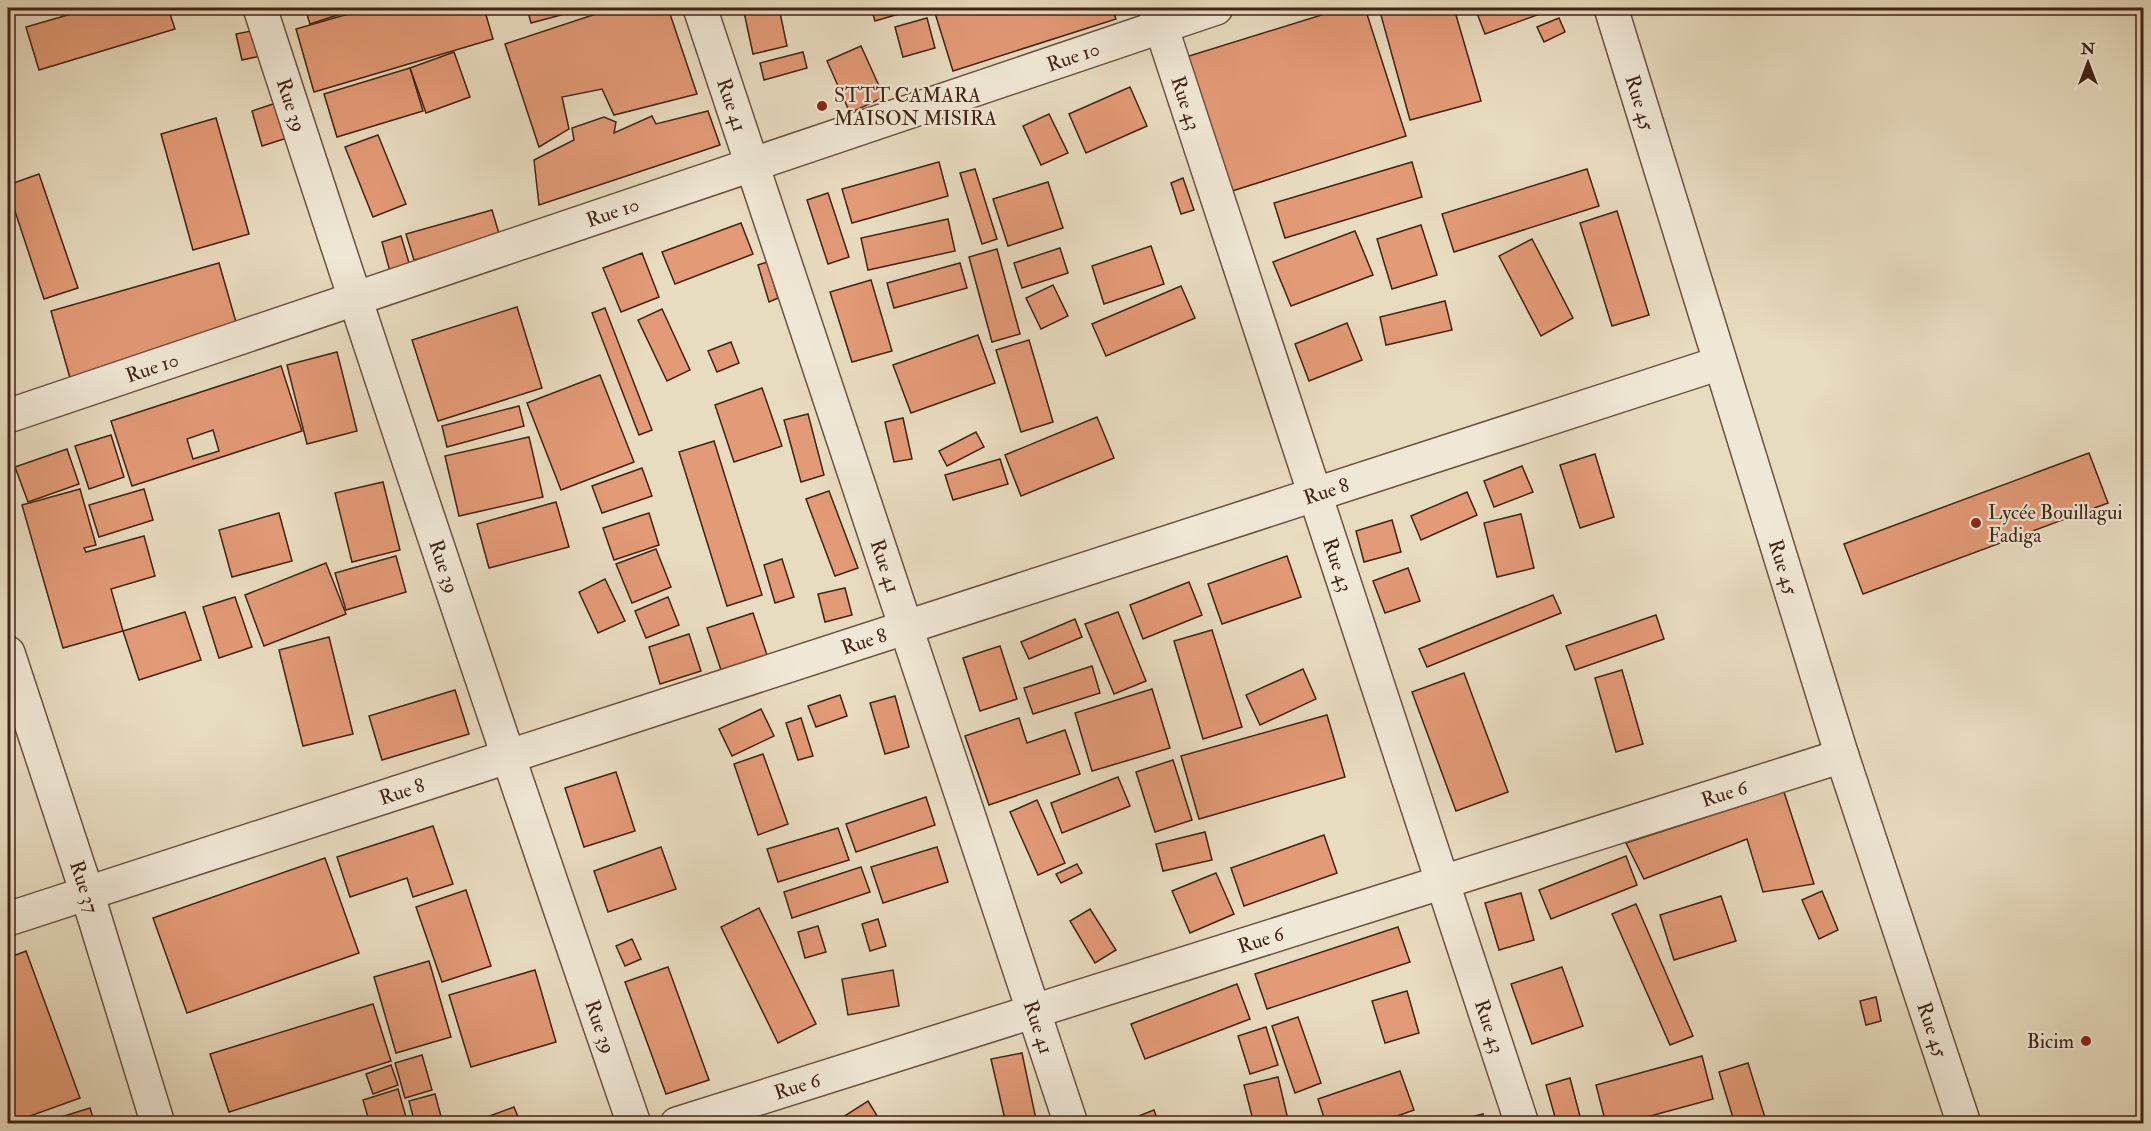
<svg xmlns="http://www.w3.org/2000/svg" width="2151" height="1131" viewBox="0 0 2151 1131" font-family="'IM FELL Double Pica',serif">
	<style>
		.building { fill: #e39a76; stroke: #412414; stroke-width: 1.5; fill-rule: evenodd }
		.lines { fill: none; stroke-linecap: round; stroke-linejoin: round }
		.minor-casing { stroke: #6b523f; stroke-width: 36 }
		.minor { stroke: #f0e8d6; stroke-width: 33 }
		.poi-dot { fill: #8f2418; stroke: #f0e8d6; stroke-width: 2 }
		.labels { text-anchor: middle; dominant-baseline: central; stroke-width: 4.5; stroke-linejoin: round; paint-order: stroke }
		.street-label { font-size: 20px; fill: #412414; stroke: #f0e8d6 }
		.poi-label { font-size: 20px; fill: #412414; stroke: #f0e8d6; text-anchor: start }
	</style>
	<rect width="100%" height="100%" fill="#e8dcc0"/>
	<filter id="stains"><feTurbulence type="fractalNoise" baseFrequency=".00333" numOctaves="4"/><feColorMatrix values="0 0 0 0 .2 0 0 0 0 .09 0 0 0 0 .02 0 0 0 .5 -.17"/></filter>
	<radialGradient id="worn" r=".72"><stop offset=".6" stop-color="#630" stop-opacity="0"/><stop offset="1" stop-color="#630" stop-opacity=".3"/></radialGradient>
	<g class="building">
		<polygon points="92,8 168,8 175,29 39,70 26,27"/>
		<polygon points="305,8 359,8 310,24"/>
		<polygon points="369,8 484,8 493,39 314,92 296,29"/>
		<polygon points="527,8 587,8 531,23"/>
		<polygon points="614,8 668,8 697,94 614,115 602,89 562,97 569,129 539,147 505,44"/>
		<polygon points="766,8 779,8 787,46 753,54 744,12"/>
		<polygon points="871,8 919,8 875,21"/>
		<polygon points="950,8 1112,8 1116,19 953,71 935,13"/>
		<polygon points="1344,8 1365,8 1406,136 1229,192 1186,57"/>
		<polygon points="1379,8 1454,8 1481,101 1410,120"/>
		<polygon points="1475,8 1556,8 1485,34"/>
		<polygon points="927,18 935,48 903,57 895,27"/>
		<polygon points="1559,18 1565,32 1544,42 1537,27"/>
		<polygon points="256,30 261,56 242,60 236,34"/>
		<polygon points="861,46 884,97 850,113 827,61"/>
		<polygon points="454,52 470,97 426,113 410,68"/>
		<polygon points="803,52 807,68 764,80 760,63"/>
		<polygon points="410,68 423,111 337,137 324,94"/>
		<polygon points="1130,87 1147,126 1086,153 1069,114"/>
		<polygon points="276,103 287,138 262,146 252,111"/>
		<polygon points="708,111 720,145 539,205 534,160 574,140 572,128 604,117 616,122 614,133 652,116 656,124"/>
		<polygon points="1049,114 1068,153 1041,165 1023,126"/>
		<polygon points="216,118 249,234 193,250 161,134"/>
		<polygon points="378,135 406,204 373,217 345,147"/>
		<polygon points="939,162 948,196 852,223 842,189"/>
		<polygon points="1412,162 1422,197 1285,238 1274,203"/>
		<polygon points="975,169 997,239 982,244 960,173"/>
		<polygon points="1587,169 1599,206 1454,252 1442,214"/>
		<polygon points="39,174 78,288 44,299 8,190 8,185"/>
		<polygon points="1183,178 1194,210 1181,214 1171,183"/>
		<polygon points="1048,182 1063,228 1008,246 993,199"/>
		<polygon points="828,193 849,257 828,264 807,200"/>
		<polygon points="492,210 500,237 414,260 406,234"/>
		<polygon points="1617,211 1649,315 1612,326 1580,223"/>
		<polygon points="948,219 955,251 868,270 861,238"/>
		<polygon points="741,223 753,254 675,284 662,252"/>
		<polygon points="1421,225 1437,275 1392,289 1377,239"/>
		<polygon points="1355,231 1373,275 1291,306 1273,262"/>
		<polygon points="401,236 412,273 392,279 382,242"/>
		<polygon points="1532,239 1573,318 1541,336 1499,256"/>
		<polygon points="1151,246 1164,284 1104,304 1092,266"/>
		<polygon points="1060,248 1068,273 1022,288 1014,263"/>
		<polygon points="997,249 1020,334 992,342 969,257"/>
		<polygon points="642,253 659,297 621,312 603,268"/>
		<polygon points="767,262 778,298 769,302 758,265"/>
		<polygon points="219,263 238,329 70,378 51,311"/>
		<polygon points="960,263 967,288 894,308 887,283"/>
		<polygon points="871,280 892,351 852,362 830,292"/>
		<polygon points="1053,285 1068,316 1041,329 1026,298"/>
		<polygon points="1181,286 1195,318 1106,356 1092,324"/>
		<polygon points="1445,301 1452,330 1386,345 1380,317"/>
		<polygon points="517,307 542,388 438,421 412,340"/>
		<polygon points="605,308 652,430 639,435 592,313"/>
		<polygon points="662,309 690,370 667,381 638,320"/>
		<polygon points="1347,323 1362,360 1309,381 1295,344"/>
		<polygon points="978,335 995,383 911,413 893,365"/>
		<polygon points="1029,340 1053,422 1021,432 996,350"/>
		<polygon points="731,342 739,363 717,372 708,351"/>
		<polygon points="337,352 357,431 307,444 287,365"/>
		<path d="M281 366 302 431 132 486 111 421ZM213 430 219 451 193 459 187 439Z"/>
		<polygon points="600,375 634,462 561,490 527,403"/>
		<polygon points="762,388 782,446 734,462 715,405"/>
		<polygon points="519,406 524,426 447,447 442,426"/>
		<polygon points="808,414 824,475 801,482 784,420"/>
		<polygon points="1097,417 1114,458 1021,496 1005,455"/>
		<polygon points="903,418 912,459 894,462 885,422"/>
		<polygon points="976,432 984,447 947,466 939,451"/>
		<polygon points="111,435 124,477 89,489 75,446"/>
		<polygon points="529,437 543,497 459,516 445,456"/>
		<polygon points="714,441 762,595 727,606 679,452"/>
		<polygon points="67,449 79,484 28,502 15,467"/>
		<polygon points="2089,453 2108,503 1863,594 1844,544"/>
		<polygon points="1595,454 1614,517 1580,528 1560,465"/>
		<polygon points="1000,459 1008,484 953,500 945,475"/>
		<polygon points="1522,466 1533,492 1494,507 1484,481"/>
		<polygon points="642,468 652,496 602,513 592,486"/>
		<polygon points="383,482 400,550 352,562 335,493"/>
		<polygon points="80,489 96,545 84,548 86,552 144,536 155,576 111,589 123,631 63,648 22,505"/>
		<polygon points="144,489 153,520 99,537 89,505"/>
		<polygon points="829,491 858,568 835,576 806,499"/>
		<polygon points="1467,492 1477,515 1421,540 1411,516"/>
		<polygon points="556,502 569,547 489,568 477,524"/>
		<polygon points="279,513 292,561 232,577 219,530"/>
		<polygon points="649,513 659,545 614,560 603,528"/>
		<polygon points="1521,514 1534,568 1497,577 1484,523"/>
		<polygon points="1392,520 1401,552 1364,562 1356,531"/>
		<polygon points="656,549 671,587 632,603 616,564"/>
		<polygon points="396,556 406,592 346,610 335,573"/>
		<polygon points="1287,556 1301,597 1222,624 1208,584"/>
		<polygon points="782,559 794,597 775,603 764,565"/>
		<polygon points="326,563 346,614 264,646 245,595"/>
		<polygon points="1408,568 1420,601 1385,613 1373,581"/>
		<polygon points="605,579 625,621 598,633 579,592"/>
		<polygon points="1189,582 1202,615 1143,639 1130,605"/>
		<polygon points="845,588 852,615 825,622 818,594"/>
		<polygon points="1553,595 1561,613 1427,667 1419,649"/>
		<polygon points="235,597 252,647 219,658 203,607"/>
		<polygon points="668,597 679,625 646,638 635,611"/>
		<polygon points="185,612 201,660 139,680 123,631"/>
		<polygon points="1118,612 1146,681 1114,694 1085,624"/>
		<polygon points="753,613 768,658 722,673 707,628"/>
		<polygon points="1656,615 1664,639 1575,670 1566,646"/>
		<polygon points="1075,619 1082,637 1029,659 1021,642"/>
		<polygon points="1212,630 1242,727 1203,739 1174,641"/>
		<polygon points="689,634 701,671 660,684 649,647"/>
		<polygon points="329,637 353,734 303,746 279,650"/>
		<polygon points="1000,646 1017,699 980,711 963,658"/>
		<polygon points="1092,666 1100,693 1033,714 1024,688"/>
		<polygon points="1303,669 1316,699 1260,725 1246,695"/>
		<polygon points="1622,670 1643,744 1616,752 1595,678"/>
		<polygon points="1464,673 1508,792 1456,811 1412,692"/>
		<polygon points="1152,689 1170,748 1092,771 1075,713"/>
		<polygon points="455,690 469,734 382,760 369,716"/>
		<polygon points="840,695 847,716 816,727 808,706"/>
		<polygon points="895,696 909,747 885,754 870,703"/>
		<polygon points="761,709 774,736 732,756 719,729"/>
		<polygon points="1327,715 1345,777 1199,819 1181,756"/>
		<polygon points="801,718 813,756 798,760 786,723"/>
		<polygon points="1019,718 1027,743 1065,730 1080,774 989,805 965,736"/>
		<polygon points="763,754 788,824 758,835 734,764"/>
		<polygon points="1173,760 1192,820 1155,832 1136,772"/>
		<polygon points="616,772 635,831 584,847 565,788"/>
		<polygon points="1118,777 1130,806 1062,833 1051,803"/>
		<polygon points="1784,792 1814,884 1763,892 1747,839 1644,879 1626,843"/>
		<polygon points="926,797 935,825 856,852 846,824"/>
		<polygon points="1037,800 1065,863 1038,875 1010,812"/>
		<polygon points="433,826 453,884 413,897 407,878 350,897 337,857"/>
		<polygon points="838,828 849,860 778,882 767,849"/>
		<polygon points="1205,832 1212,860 1163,871 1156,844"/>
		<polygon points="1324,835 1337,873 1244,906 1231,868"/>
		<polygon points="661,847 676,889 608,912 594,871"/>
		<polygon points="937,847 948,882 883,903 871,867"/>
		<polygon points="1626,856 1637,885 1551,919 1539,890"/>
		<polygon points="325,858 359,953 187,1013 153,918"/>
		<polygon points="1077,864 1082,873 1061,883 1056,874"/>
		<polygon points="861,867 870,892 792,918 784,892"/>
		<polygon points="1216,873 1234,914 1190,933 1172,891"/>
		<polygon points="466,890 491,966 442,982 416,907"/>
		<polygon points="1822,891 1838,930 1819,939 1802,900"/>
		<polygon points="1521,893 1534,940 1499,950 1485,903"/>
		<polygon points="1721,896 1736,941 1674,960 1660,915"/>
		<polygon points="1636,904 1693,1036 1670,1045 1612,914"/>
		<polygon points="759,908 816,1024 778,1043 721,927"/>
		<polygon points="1090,909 1116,950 1095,963 1070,921"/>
		<polygon points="878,919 886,946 870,951 862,924"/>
		<polygon points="818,926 826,952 805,958 798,932"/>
		<polygon points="1398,927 1410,962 1267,1009 1255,974"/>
		<polygon points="632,939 641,959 625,966 616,946"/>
		<polygon points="26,951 80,1098 8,1124 8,958"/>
		<polygon points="429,961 451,1037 396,1053 374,977"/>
		<polygon points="668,967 709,1080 666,1094 625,982"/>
		<polygon points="1562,967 1583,1026 1532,1044 1511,984"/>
		<polygon points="535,970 556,1042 471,1067 449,995"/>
		<polygon points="893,970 899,1006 848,1015 842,979"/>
		<polygon points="1237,984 1250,1019 1145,1059 1131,1024"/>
		<polygon points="1407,991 1419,1033 1385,1043 1372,1001"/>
		<polygon points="1876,997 1881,1021 1866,1025 1860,1001"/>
		<polygon points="373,1004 391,1061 229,1112 210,1054"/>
		<polygon points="1298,1017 1321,1083 1295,1093 1272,1026"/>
		<polygon points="1266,1027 1278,1065 1250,1074 1238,1036"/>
		<polygon points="1022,1053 1037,1124 1006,1124 991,1059"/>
		<polygon points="422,1055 432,1090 405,1098 395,1063"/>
		<polygon points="1702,1056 1713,1099 1621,1124 1606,1124 1596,1085"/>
		<polygon points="1748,1063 1767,1124 1735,1124 1719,1072"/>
		<polygon points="391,1065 398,1085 373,1094 366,1074"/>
		<polygon points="1400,1071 1414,1110 1375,1124 1326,1124 1318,1099"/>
		<polygon points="1278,1077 1289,1124 1254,1124 1244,1085"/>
		<polygon points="1570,1078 1582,1124 1557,1124 1546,1085"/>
		<polygon points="398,1089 408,1124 370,1124 363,1100"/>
		<polygon points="435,1094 443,1124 415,1124 409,1101"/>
		<polygon points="868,1101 882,1124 832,1124"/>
		<polygon points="514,1107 521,1124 477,1124 476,1121"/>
		<polygon points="90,1108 95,1124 39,1124"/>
		<polygon points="1154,1110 1159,1124 1118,1124"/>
		<polygon points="1483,1114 1485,1124 1456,1124 1455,1121"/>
	</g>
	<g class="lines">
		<g class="minor-casing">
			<g id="minor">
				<path id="s1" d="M260 8C381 381 506 753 634 1124"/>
				<path id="s2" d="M700 8 1071 1124"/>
				<path id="s3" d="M1155 8 1522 1124"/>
				<path id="s4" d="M1611 8 1842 756 1964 1124"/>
				<path id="s5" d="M8 416 1216 8"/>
				<path id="s6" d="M8 653 87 893 158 1124"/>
				<path id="s7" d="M8 919 1720 363"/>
				<path id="s8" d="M677 1124 1842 756"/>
			</g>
		</g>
		<use href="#minor" class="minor"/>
	</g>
	<g class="poi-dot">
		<circle cx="822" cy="106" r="6"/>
		<circle cx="1976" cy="523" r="6"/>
		<circle cx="2086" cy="1041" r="6"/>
	</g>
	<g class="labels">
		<g class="street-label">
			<text stroke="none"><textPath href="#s5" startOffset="1124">Rue 10</textPath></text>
			<text stroke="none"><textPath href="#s4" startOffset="99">Rue 45</textPath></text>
			<text stroke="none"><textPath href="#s2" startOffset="102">Rue 41</textPath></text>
			<text stroke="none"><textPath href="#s3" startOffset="100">Rue 43</textPath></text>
			<text stroke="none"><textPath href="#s1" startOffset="102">Rue 39</textPath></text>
			<text stroke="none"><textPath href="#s5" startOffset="638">Rue 10</textPath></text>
			<text stroke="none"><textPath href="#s5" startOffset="152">Rue 10</textPath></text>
			<text stroke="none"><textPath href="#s7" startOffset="1386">Rue 8</textPath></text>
			<text stroke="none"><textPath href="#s2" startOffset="588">Rue 41</textPath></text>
			<text stroke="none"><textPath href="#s3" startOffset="586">Rue 43</textPath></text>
			<text stroke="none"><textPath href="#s1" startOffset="588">Rue 39</textPath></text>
			<text stroke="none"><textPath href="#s4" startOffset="585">Rue 45</textPath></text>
			<text stroke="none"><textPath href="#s7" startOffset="900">Rue 8</textPath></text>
			<text stroke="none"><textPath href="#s7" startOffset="414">Rue 8</textPath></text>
			<text stroke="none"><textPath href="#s8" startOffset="1098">Rue 6</textPath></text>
			<text stroke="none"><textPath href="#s6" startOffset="246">Rue 37</textPath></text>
			<text stroke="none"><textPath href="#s8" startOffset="612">Rue 6</textPath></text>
			<text stroke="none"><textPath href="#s1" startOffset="1074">Rue 39</textPath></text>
			<text stroke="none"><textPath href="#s2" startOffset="1074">Rue 41</textPath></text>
			<text stroke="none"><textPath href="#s3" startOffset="1072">Rue 43</textPath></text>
			<text stroke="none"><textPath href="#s4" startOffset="1071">Rue 45</textPath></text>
			<text stroke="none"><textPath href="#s8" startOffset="126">Rue 6</textPath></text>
		</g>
		<g class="poi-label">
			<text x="834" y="95">STTT CAMARA<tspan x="834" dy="23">MAISON MISIRA</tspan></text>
			<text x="1988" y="512">Lycée Bouillagui<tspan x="1988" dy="23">Fadiga</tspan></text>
			<text x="2074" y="1041" text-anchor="end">Bicim</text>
		</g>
	</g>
	<rect width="2151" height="1131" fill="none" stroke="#e8dcc0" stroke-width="30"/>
	<rect x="9" y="9" width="2133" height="1113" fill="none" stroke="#412414" stroke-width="3"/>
	<rect x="15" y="15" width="2121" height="1101" fill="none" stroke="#412414" stroke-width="1.5"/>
	<g transform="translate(2088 63)" stroke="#f0e8d6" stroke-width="4.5" paint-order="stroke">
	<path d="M0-4.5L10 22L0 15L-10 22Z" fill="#412414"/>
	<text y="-9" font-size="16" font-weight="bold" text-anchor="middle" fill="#412414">N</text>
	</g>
	<rect width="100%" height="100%" filter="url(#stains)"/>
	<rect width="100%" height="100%" fill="url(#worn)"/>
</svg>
